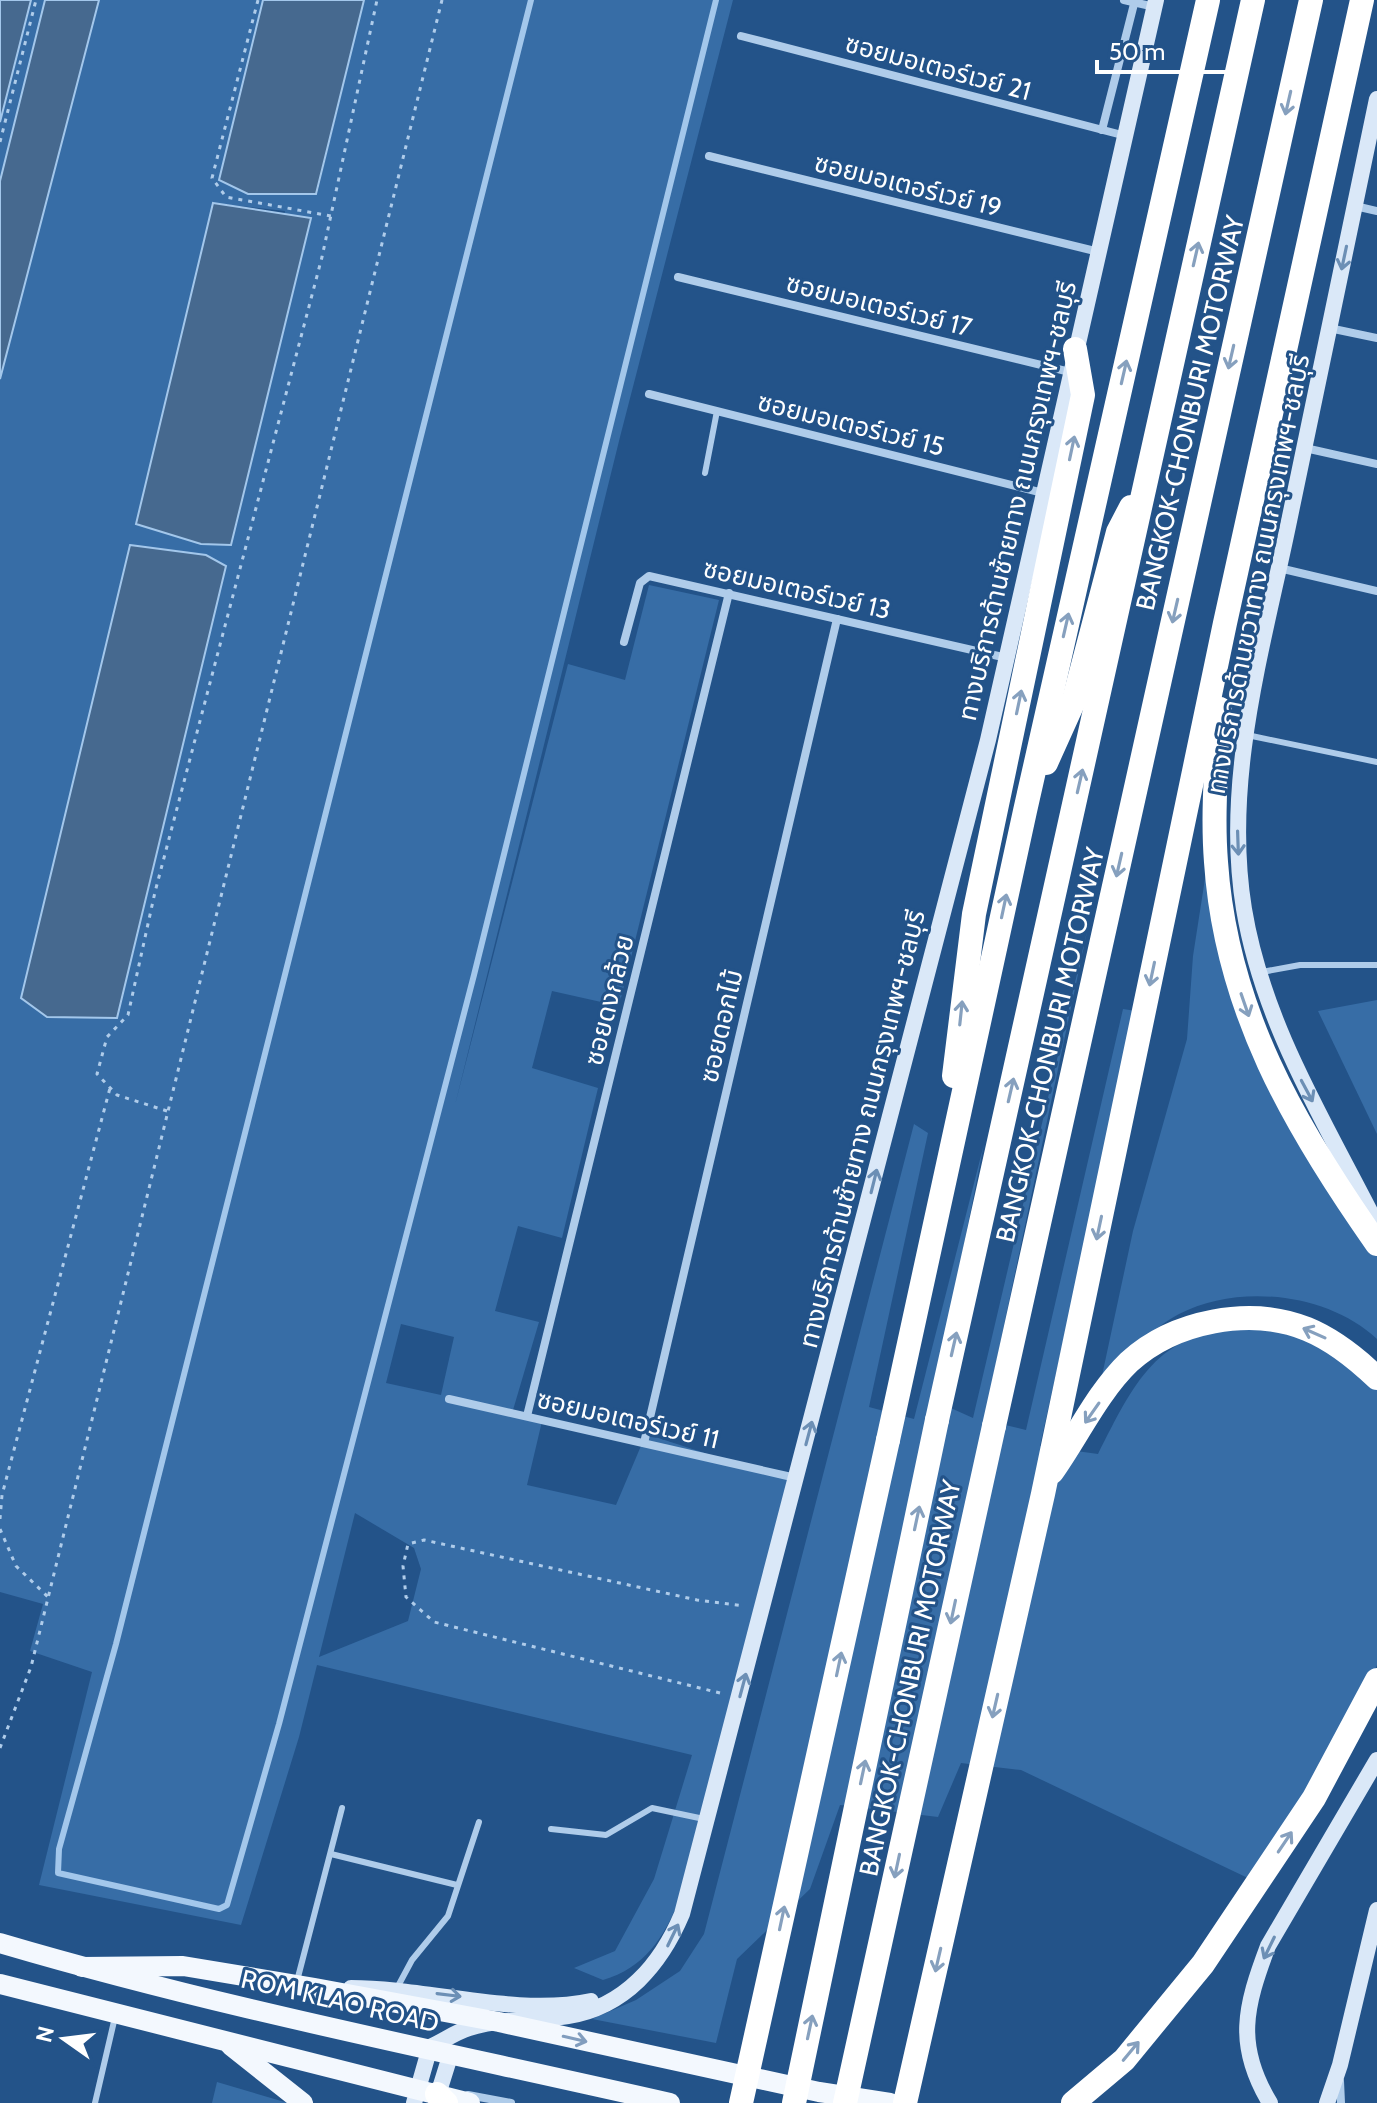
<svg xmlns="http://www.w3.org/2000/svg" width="1377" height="2103" viewBox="0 0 1377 2103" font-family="Cabin,'Noto Sans Thai',sans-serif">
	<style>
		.green { fill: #376da6; fill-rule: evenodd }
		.water { fill: #46698f; stroke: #a3c7eb; stroke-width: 2 }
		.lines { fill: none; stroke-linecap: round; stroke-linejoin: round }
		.stream { stroke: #a3c7eb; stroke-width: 6 }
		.path { stroke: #afccea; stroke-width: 3; stroke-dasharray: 4 6; stroke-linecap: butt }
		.service { stroke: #afccea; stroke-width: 6 }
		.minor { stroke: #afccea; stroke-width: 8 }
		.secondary { stroke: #dae8f8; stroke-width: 16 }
		.primary { stroke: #f3f8fe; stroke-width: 20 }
		.motorway { stroke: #fff; stroke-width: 24 }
		.motorway-bridge { stroke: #fff; stroke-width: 24 }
		.oneway { stroke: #86a0be }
		.oneway2 { stroke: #6c8fb5 }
		.oneway3 { stroke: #819dbe }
		.labels { text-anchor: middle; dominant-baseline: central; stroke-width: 6; stroke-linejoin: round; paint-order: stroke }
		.street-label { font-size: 26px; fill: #fff; stroke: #235389 }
	</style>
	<rect width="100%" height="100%" fill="#235389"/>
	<g class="green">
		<polygon points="31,0 45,0 0,181 0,122"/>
		<path d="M99 0H263L219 180 317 194 364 0H733L620 437 455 1105 568 664 625 680 649 585 719 600 619 1006 552 991 532 1068 598 1088 562 1238 518 1226 495 1311 539 1322 513 1410 543 1417 527 1485 616 1505 646 1434 788 1480 679 1900C664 1938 644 1968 603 1980L574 1968 615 1951 654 1879 692 1755 317 1665 299 1737 241 1925 39 1885 92 1672 30 1651 43 1604 0 1592V379ZM213 203 285 211 201 544 136 524ZM130 546 166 550 226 567 117 1017 90 1018 21 997ZM401 1324 454 1337 441 1395 386 1383ZM355 1513 414 1548 421 1569 408 1621 319 1657Z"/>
		<path d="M1209 853 1236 1006 1377 1252V1339C1328 1293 1238 1283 1179 1314 1148 1330 1124 1361 1100 1385L1133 1231 1187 1039 1193 956Z"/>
		<path d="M1088 927 984 1420 1026 1430 1123 1009 1136 1011 1040 1446 1098 1454C1135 1381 1160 1325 1253 1330 1272 1330 1296 1329 1313 1339 1336 1351 1357 1372 1377 1388V1665C1345 1741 1295 1810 1250 1879L1021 1770 961 1763 938 1817 840 1805 810 1889 737 1959 716 2043 592 2019 636 2000 680 1971 704 1934 914 1124 928 1133 869 1407 914 1419 984 1144 933 1400 973 1418Z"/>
		<polygon points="1377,1000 1377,1134 1318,1011"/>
		<polygon points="217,2082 288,2103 212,2103"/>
	</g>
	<g class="water">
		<polygon points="0,0 31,0 0,122"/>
		<polygon points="45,0 99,0 0,379 0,181"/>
		<polygon points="263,0 364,0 316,194 248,194 219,180"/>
		<polygon points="213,203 311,218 231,545 201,544 136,524"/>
		<polygon points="130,545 206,555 226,566 117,1018 47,1017 21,998"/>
	</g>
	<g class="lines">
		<polyline class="stream" points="531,0 116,1644 59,1849 58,1873 219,1909 227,1905 279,1724 474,975 716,0"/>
		<g class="path">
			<polyline points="258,0 212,178 226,197 331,216"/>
			<polyline points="0,142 36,0"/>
			<polyline points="167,1111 117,1095 97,1074 107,1037 128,1015 155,892 322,257 377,0"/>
			<polyline points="0,1519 2,1495 110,1088"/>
			<polyline points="0,1529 16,1566 48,1597"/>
			<polyline points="720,1693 434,1622 406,1597 403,1566 408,1544 424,1540 697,1600 744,1606"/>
			<polyline points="0,1748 31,1667 442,0"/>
		</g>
		<g class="service">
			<polyline points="705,473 717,411"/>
			<polyline points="1247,735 1377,762"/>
			<polyline points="1262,972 1300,965 1377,965"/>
			<polyline points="551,1829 606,1835 652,1808 704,1819"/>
			<polyline points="331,1854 457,1885"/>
			<polyline points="297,1981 342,1808"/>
			<polyline points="397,1988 412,1960 448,1916 479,1822"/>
			<polyline points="95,2103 115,2017"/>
		</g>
		<g class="minor">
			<polyline points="1124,0 1155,7"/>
			<polyline points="741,36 1126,136"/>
			<polyline points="1102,130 1135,0"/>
			<polyline points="709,156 1099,252"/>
			<polyline points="1355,206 1377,211"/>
			<polyline points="678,277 1070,372"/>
			<polyline points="1329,328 1377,338"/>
			<polyline points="649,394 1043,493"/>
			<polyline points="1305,448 1377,464"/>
			<polyline points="1279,568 1377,591"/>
			<polyline points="624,642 640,583 649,576 1007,658"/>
			<polyline points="449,1399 796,1478"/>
			<polyline points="527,1416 729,593"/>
			<polyline points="644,1443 837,619"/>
			<polyline points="1340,2081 1341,2103"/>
			<polyline points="468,2095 511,2103"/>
		</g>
		<g class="secondary">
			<path d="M1377 99C1347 241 1318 384 1288 526 1262 651 1223 781 1244 909 1263 1024 1325 1122 1377 1225"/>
			<path d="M351 1988C427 1988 517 2017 591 2001"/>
			<polyline points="436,2101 451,2053"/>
			<path d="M414 2103 430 2047C443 2041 456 2032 469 2028 501 2018 535 2021 568 2016 625 2007 661 1964 682 1914L988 740 1156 0"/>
			<path d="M1270 2103C1235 2045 1245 2007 1268 1946L1377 1760"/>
			<polyline points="1327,2103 1340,2065 1377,1910"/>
		</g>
		<g class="primary">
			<path d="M0 1943C220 2008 446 2052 670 2103"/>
			<polyline points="82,1967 183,1966 315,1988 499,2022 819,2092 890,2103"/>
			<polyline points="0,1984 470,2103"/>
			<polyline points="231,2046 303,2103"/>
		</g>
		<g class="motorway">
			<path d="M1220 709C1217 760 1212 811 1216 862 1226 1009 1294 1126 1377 1244"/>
			<polyline points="1046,763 1073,703 1118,532 1131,507"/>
			<polyline points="954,1076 974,914 1083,395 1075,349"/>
			<polyline points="937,1420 1253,0"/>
			<polyline points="994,1426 1311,0"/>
			<polyline points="888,1440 1025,811 1208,0"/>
			<path d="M1052 1472C1077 1437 1097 1393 1129 1362 1174 1321 1250 1306 1307 1329 1334 1340 1356 1358 1377 1378"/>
			<polyline points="437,2094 446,2103"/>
			<polyline points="905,2103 1043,1494 1225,623 1362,0"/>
			<polyline points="1073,2103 1124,2060 1203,1964 1314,1798 1377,1680"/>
		</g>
		<g class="motorway-bridge">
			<polyline points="741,2103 888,1440"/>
			<polyline points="794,2103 937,1420"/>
			<polyline points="845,2103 994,1426"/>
		</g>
	</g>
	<defs><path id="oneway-shaft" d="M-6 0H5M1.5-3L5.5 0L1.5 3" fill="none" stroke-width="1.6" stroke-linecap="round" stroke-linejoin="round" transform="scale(2)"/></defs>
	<g class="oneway">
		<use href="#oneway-shaft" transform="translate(1288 103) rotate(103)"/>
		<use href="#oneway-shaft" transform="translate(1196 254) rotate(-77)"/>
		<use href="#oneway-shaft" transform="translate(1231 357) rotate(103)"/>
		<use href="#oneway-shaft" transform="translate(1124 372) rotate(-77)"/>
		<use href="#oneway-shaft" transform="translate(1072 448) rotate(-78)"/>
		<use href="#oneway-shaft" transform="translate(1175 611) rotate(103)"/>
		<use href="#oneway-shaft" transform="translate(1066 625) rotate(-77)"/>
		<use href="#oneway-shaft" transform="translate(1019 702) rotate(-78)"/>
		<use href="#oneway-shaft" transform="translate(1080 781) rotate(-77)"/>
		<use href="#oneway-shaft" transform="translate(1119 865) rotate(103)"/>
		<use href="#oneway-shaft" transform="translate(1004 906) rotate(-78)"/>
		<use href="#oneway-shaft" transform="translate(1152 974) rotate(102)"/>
		<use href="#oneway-shaft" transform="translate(1245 1005) rotate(71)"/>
		<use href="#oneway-shaft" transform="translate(961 1013) rotate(-84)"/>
		<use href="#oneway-shaft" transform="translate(1011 1090) rotate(-77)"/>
		<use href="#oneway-shaft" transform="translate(1099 1228) rotate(102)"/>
		<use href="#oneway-shaft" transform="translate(1314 1333) rotate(-156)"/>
		<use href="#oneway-shaft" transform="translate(954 1344) rotate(-77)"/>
		<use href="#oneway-shaft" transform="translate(1092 1413) rotate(125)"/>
		<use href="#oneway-shaft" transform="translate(917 1518) rotate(-78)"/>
		<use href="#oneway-shaft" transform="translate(953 1612) rotate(102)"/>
		<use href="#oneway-shaft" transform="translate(839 1664) rotate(-78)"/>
		<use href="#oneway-shaft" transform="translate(995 1706) rotate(103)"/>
		<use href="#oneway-shaft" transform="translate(863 1772) rotate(-78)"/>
		<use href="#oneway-shaft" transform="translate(1285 1842) rotate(-56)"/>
		<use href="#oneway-shaft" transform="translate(897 1866) rotate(102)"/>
		<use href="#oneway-shaft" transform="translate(782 1918) rotate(-78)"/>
		<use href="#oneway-shaft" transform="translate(938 1960) rotate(103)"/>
		<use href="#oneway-shaft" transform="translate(810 2027) rotate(-78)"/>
		<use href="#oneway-shaft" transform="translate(1131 2051) rotate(-50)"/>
	</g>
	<g class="oneway2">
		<use href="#oneway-shaft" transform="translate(1344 258) rotate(102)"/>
		<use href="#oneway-shaft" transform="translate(1238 843) rotate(88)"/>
		<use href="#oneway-shaft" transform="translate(1307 1091) rotate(62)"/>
		<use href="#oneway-shaft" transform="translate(874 1181) rotate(-76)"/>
		<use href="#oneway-shaft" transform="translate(809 1433) rotate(-75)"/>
		<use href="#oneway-shaft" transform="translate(743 1685) rotate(-75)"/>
		<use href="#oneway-shaft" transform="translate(673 1935) rotate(-64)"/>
		<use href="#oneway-shaft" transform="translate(1269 1948) rotate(116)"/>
		<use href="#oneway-shaft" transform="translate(449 1995) rotate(7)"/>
	</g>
	<use class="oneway3" href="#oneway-shaft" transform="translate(575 2039) rotate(13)"/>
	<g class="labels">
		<g class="street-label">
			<text transform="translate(938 67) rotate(15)">ซอยมอเตอร์เวย์ 21</text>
			<text transform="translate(908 185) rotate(14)">ซอยมอเตอร์เวย์ 19</text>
			<text transform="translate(879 305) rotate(14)">ซอยมอเตอร์เวย์ 17</text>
			<text transform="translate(1190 413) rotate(-77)">BANGKOK-CHONBURI MOTORWAY</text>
			<text transform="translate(851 424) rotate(14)">ซอยมอเตอร์เวย์ 15</text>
			<text transform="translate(1017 501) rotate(-77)">ทางบริการด้านซ้ายทาง ถนนกรุงเทพฯ-ชลบุรี</text>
			<text transform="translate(1258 574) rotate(-79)">ทางบริการด้านขวาทาง ถนนกรุงเทพฯ-ชลบุรี</text>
			<text transform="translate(797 589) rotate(13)">ซอยมอเตอร์เวย์ 13</text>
			<text transform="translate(609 1000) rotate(-76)">ซอยดงกล้วย</text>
			<text transform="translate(721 1026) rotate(-77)">ซอยดอกไม้</text>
			<text transform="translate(1050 1045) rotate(-77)">BANGKOK-CHONBURI MOTORWAY</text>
			<text transform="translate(862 1129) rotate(-76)">ทางบริการด้านซ้ายทาง ถนนกรุงเทพฯ-ชลบุรี</text>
			<text transform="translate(628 1419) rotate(13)">ซอยมอเตอร์เวย์ 11</text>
			<text transform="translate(910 1678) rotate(-78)">BANGKOK-CHONBURI MOTORWAY</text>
			<text transform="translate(340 2001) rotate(13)">ROM KLAO ROAD</text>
		</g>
	</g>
	<g transform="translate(64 2039) rotate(284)" stroke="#235389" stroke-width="6" paint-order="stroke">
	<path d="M0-6L14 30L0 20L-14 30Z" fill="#ffffff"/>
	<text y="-12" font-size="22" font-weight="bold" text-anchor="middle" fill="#ffffff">N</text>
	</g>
	<path d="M1097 60v12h142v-12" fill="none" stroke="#ffffff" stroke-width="4"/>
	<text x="1109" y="60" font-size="24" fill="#ffffff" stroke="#235389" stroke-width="6" paint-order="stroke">50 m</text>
</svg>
